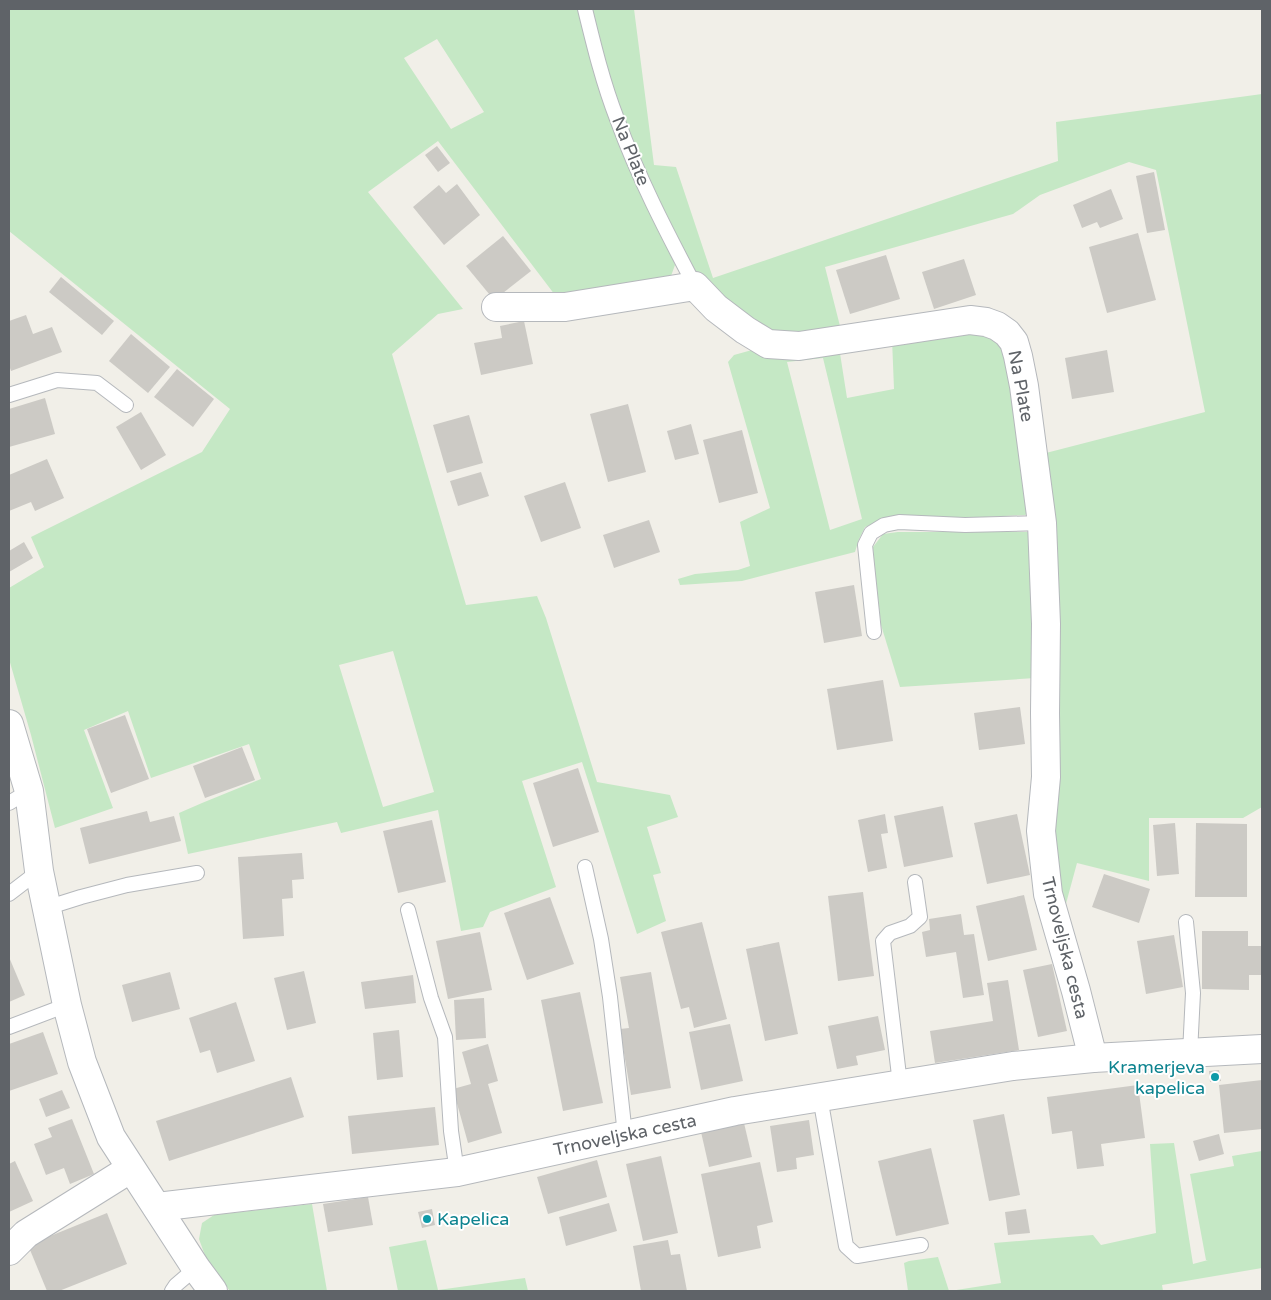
<svg xmlns="http://www.w3.org/2000/svg" width="1271" height="1300" viewBox="0 0 1271 1300" font-family="'Varela Round',sans-serif">
	<style>
		.green { fill: #c5e8c5; fill-rule: evenodd }
		.building { fill: #cccac5 }
		.lines { fill: none; stroke-linecap: round; stroke-linejoin: round }
		.service-casing { stroke: #b5b8bc; stroke-width: 16 }
		.minor-casing { stroke: #b5b8bc; stroke-width: 30 }
		.tertiary-casing { stroke: #b5b8bc; stroke-width: 30 }
		.service { stroke: #fff; stroke-width: 14 }
		.minor { stroke: #fff; stroke-width: 28 }
		.tertiary { stroke: #fff; stroke-width: 28 }
		.culture-dot { fill: #0f9aa8; stroke: #fff; stroke-width: 2 }
		.labels { text-anchor: middle; dominant-baseline: central; stroke-width: 4; stroke-linejoin: round; paint-order: stroke }
		.street-label { font-size: 18px; fill: #5f6368; stroke: #fff }
		.culture-label { font-size: 18px; fill: #0d838f; stroke: #fff; text-anchor: end }
	</style>
	<rect width="100%" height="100%" fill="#f1efe8"/>
	<g class="green">
		<path d="M9 9H580L669 248 675 265 671 276 558 299 438 141 368 192 463 309 438 314 392 354 466 605 537 596 546 618 597 782 670 795 678 817 647 827 661 873 653 875 666 921 637 934 582 762 522 781 556 887 490 912 483 927 461 931 438 810 341 833 337 822 188 854 179 813 202 803 261 779 249 744 151 778 128 711 84 730 113 808 55 828 31 735 9 659V588L44 567 31 537 202 452 230 409 9 231ZM437 39 484 112 451 129 404 58ZM393 651 434 792 383 807 339 665Z"/>
		<polygon points="591,9 634,9 654,165 676,167 713,278 1058,161 1056,122 1262,94 1262,807 1243,818 1149,818 1149,881 1077,863 1064,911 1054,892 1042,454 1205,412 1156,170 1129,162 1040,195 1013,214 825,267 841,330 770,337 702,282 670,230 637,160 608,76"/>
		<path d="M966 327 1006 344 1033 510 1025 515 966 518 882 520 865 527 859 539 855 552 742 581 680 585 678 579 695 574 738 570 750 566 740 522 770 508 728 362 734 355 752 350 839 347 847 398 894 389 892 339ZM823 358 862 519 830 530 787 362Z"/>
		<polygon points="898,532 1029,532 1035,678 900,687 881,625 874,561 873,547 883,534"/>
		<polygon points="1174,1143 1193,1264 1208,1260 1206,1260 1190,1174 1234,1166 1232,1156 1262,1151 1262,1268 1162,1285 1163,1291 950,1291 1001,1283 994,1243 1093,1235 1101,1245 1156,1233 1150,1144"/>
		<polygon points="312,1204 327,1291 230,1291 209,1265 203,1250 199,1239 202,1223 214,1215"/>
		<polygon points="426,1240 438,1290 525,1278 528,1291 398,1291 389,1247"/>
		<polygon points="938,1257 949,1291 908,1291 904,1263 909,1261"/>
	</g>
	<g class="building">
		<polygon points="437,146 450,163 438,172 425,155"/>
		<polygon points="1154,172 1165,230 1147,233 1136,176"/>
		<polygon points="457,184 480,215 444,245 413,207 439,185 446,193"/>
		<polygon points="1111,189 1123,219 1100,228 1097,222 1082,228 1073,205"/>
		<polygon points="1138,233 1156,300 1107,313 1089,247"/>
		<polygon points="503,236 531,271 494,300 466,266"/>
		<polygon points="886,255 900,299 850,314 836,270"/>
		<polygon points="964,259 976,295 934,309 922,272"/>
		<polygon points="61,277 114,321 102,335 49,292"/>
		<polygon points="26,315 33,334 52,327 62,352 11,371 9,365 9,321"/>
		<polygon points="524,321 533,364 481,375 474,343 502,338 500,326"/>
		<polygon points="131,334 170,367 148,393 109,361"/>
		<polygon points="1107,350 1114,392 1072,399 1065,358"/>
		<polygon points="177,369 214,399 193,427 154,397"/>
		<polygon points="45,398 55,434 9,447 9,409"/>
		<polygon points="628,404 646,472 608,482 590,414"/>
		<polygon points="141,412 166,455 141,470 116,427"/>
		<polygon points="469,415 483,463 447,473 433,425"/>
		<polygon points="691,424 699,454 675,460 667,431"/>
		<polygon points="742,430 758,493 719,503 703,440"/>
		<polygon points="47,459 64,498 35,511 31,502 9,511 9,475"/>
		<polygon points="481,472 489,496 458,506 450,481"/>
		<polygon points="565,482 581,528 541,542 524,496"/>
		<polygon points="649,520 660,552 614,568 603,535"/>
		<polygon points="24,542 33,558 9,572 9,551"/>
		<polygon points="854,585 862,636 824,643 815,592"/>
		<polygon points="883,680 893,741 837,750 827,689"/>
		<polygon points="1020,707 1025,744 979,750 974,713"/>
		<polygon points="125,715 149,779 111,793 87,729"/>
		<polygon points="242,747 255,780 205,798 193,766"/>
		<polygon points="578,768 599,832 553,847 533,783"/>
		<polygon points="943,806 953,857 904,867 894,816"/>
		<polygon points="147,811 150,822 174,816 181,841 89,864 80,828"/>
		<polygon points="885,814 888,833 881,834 887,868 868,872 858,820"/>
		<polygon points="1017,814 1030,875 987,884 974,823"/>
		<polygon points="432,820 446,882 398,893 383,831"/>
		<polygon points="1175,823 1179,874 1157,876 1153,825"/>
		<polygon points="1196,823 1247,824 1247,897 1195,897"/>
		<polygon points="302,853 304,879 292,880 293,898 282,899 284,936 243,939 238,857"/>
		<polygon points="1104,874 1150,889 1139,923 1092,907"/>
		<polygon points="863,892 874,976 838,981 828,896"/>
		<polygon points="1024,895 1037,950 988,961 976,906"/>
		<polygon points="550,897 574,964 527,980 504,913"/>
		<polygon points="961,914 964,935 974,934 984,995 963,998 956,952 926,957 922,932 930,930 929,919"/>
		<polygon points="702,922 727,1019 694,1028 689,1007 681,1009 661,932"/>
		<polygon points="1202,931 1248,931 1248,946 1261,946 1261,975 1249,975 1249,990 1202,989"/>
		<polygon points="480,932 492,990 448,999 436,941"/>
		<polygon points="1174,935 1183,987 1146,994 1137,941"/>
		<polygon points="779,942 798,1034 765,1041 746,949"/>
		<polygon points="9,957 25,995 9,1002"/>
		<polygon points="1052,964 1067,1031 1038,1037 1023,970"/>
		<polygon points="304,971 316,1023 287,1030 274,978"/>
		<polygon points="170,972 180,1009 132,1022 122,985"/>
		<polygon points="651,972 671,1088 631,1095 620,1029 629,1028 620,977"/>
		<polygon points="413,975 416,1003 365,1009 361,982"/>
		<polygon points="1008,980 1019,1050 935,1063 930,1031 993,1021 987,983"/>
		<polygon points="580,992 603,1103 563,1111 541,1000"/>
		<polygon points="484,998 486,1038 456,1040 454,1000"/>
		<polygon points="236,1002 255,1061 217,1073 210,1050 200,1053 189,1018"/>
		<polygon points="878,1016 885,1050 856,1056 858,1065 837,1069 828,1026"/>
		<polygon points="730,1024 743,1081 701,1090 689,1032"/>
		<polygon points="399,1030 403,1077 377,1080 373,1033"/>
		<polygon points="43,1032 58,1074 9,1091 9,1044"/>
		<polygon points="488,1044 498,1081 488,1084 502,1133 468,1143 453,1089 471,1084 462,1052"/>
		<polygon points="1219,1070 1221,1081 1210,1082 1209,1071"/>
		<polygon points="291,1077 304,1117 169,1161 156,1121"/>
		<polygon points="1262,1080 1262,1129 1224,1133 1219,1085"/>
		<polygon points="1138,1085 1145,1138 1101,1144 1104,1166 1077,1169 1072,1131 1052,1134 1047,1097"/>
		<polygon points="62,1090 70,1108 46,1117 39,1099"/>
		<polygon points="435,1107 439,1145 352,1154 348,1116"/>
		<polygon points="1004,1114 1020,1195 989,1201 973,1120"/>
		<polygon points="72,1119 94,1174 70,1184 64,1168 46,1175 34,1144 52,1137 48,1128"/>
		<polygon points="809,1120 814,1155 796,1158 797,1169 777,1172 770,1126"/>
		<polygon points="744,1123 752,1157 709,1167 701,1132"/>
		<polygon points="1219,1134 1224,1154 1199,1161 1193,1141"/>
		<polygon points="931,1148 949,1224 896,1236 878,1161"/>
		<polygon points="661,1156 678,1233 643,1241 626,1164"/>
		<polygon points="597,1160 607,1197 548,1214 537,1177"/>
		<polygon points="15,1161 33,1201 9,1212 9,1164"/>
		<polygon points="760,1162 773,1222 757,1226 761,1248 718,1257 701,1174"/>
		<polygon points="368,1197 373,1225 328,1232 323,1204"/>
		<polygon points="609,1203 617,1231 566,1246 559,1217"/>
		<polygon points="432,1209 435,1225 422,1228 418,1212"/>
		<polygon points="1026,1209 1030,1233 1008,1235 1005,1212"/>
		<polygon points="107,1213 127,1264 59,1291 47,1291 28,1245"/>
		<polygon points="668,1240 671,1255 680,1254 687,1291 641,1291 633,1246"/>
	</g>
	<g class="lines">
		<g class="service-casing">
			<g id="service">
				<path d="M585 9C594 46 603 83 617 119 638 177 666 231 695 286"/>
				<polyline points="9,395 57,380 97,383 126,405"/>
				<polyline points="874,632 865,545 871,533 884,525 899,522 965,525 1042,523"/>
				<polyline points="9,803 29,791"/>
				<polyline points="585,867 601,939 610,997 625,1135"/>
				<polyline points="9,894 39,871"/>
				<polyline points="46,908 81,897 127,885 197,873"/>
				<polyline points="408,910 431,998 445,1037 451,1131 457,1172"/>
				<polyline points="1186,922 1193,993 1190,1053"/>
				<polyline points="9,1027 67,1005"/>
				<polyline points="900,1084 883,941 890,933 910,926 920,917 915,882"/>
				<polyline points="820,1097 846,1246 857,1256 921,1245"/>
				<polyline points="172,1291 176,1285 196,1268"/>
			</g>
		</g>
		<g class="minor-casing">
			<g id="minor">
				<polyline points="496,307 565,307 695,286 716,308 745,330 768,344 799,346 970,320 986,322 997,326 1007,333 1014,342 1018,356 1024,386 1042,523 1046,624 1045,713 1046,777 1041,831 1048,894 1076,991 1093,1058"/>
				<polyline points="157,1207 457,1172 735,1111 1013,1066 1093,1058 1262,1049"/>
				<polyline points="9,1251 26,1234 130,1169"/>
			</g>
		</g>
		<g class="tertiary-casing">
			<polyline id="tertiary" points="9,724 29,791 39,871 67,1005 82,1062 111,1137 196,1268 213,1291"/>
		</g>
		<use href="#service" class="service"/>
		<use href="#minor" class="minor"/>
		<use href="#tertiary" class="tertiary"/>
	</g>
	<g class="culture-dot">
		<circle cx="1215" cy="1077" r="5"/>
		<circle cx="427" cy="1219" r="5"/>
	</g>
	<g class="labels">
		<g class="street-label">
			<text transform="translate(631 151) rotate(68)">Na Plate</text>
			<text transform="translate(1021 386) rotate(79)">Na Plate</text>
			<text transform="translate(1065 948) rotate(76)">Trnoveljska cesta</text>
			<text transform="translate(625 1135) rotate(-12)">Trnoveljska cesta</text>
		</g>
		<g class="culture-label">
			<text x="1205" y="1067">Kramerjeva<tspan x="1205" dy="21">kapelica</tspan></text>
			<text x="437" y="1219" text-anchor="start">Kapelica</text>
		</g>
	</g>
	<rect width="1271" height="1300" fill="none" stroke="#5f6368" stroke-width="20"/>
</svg>
